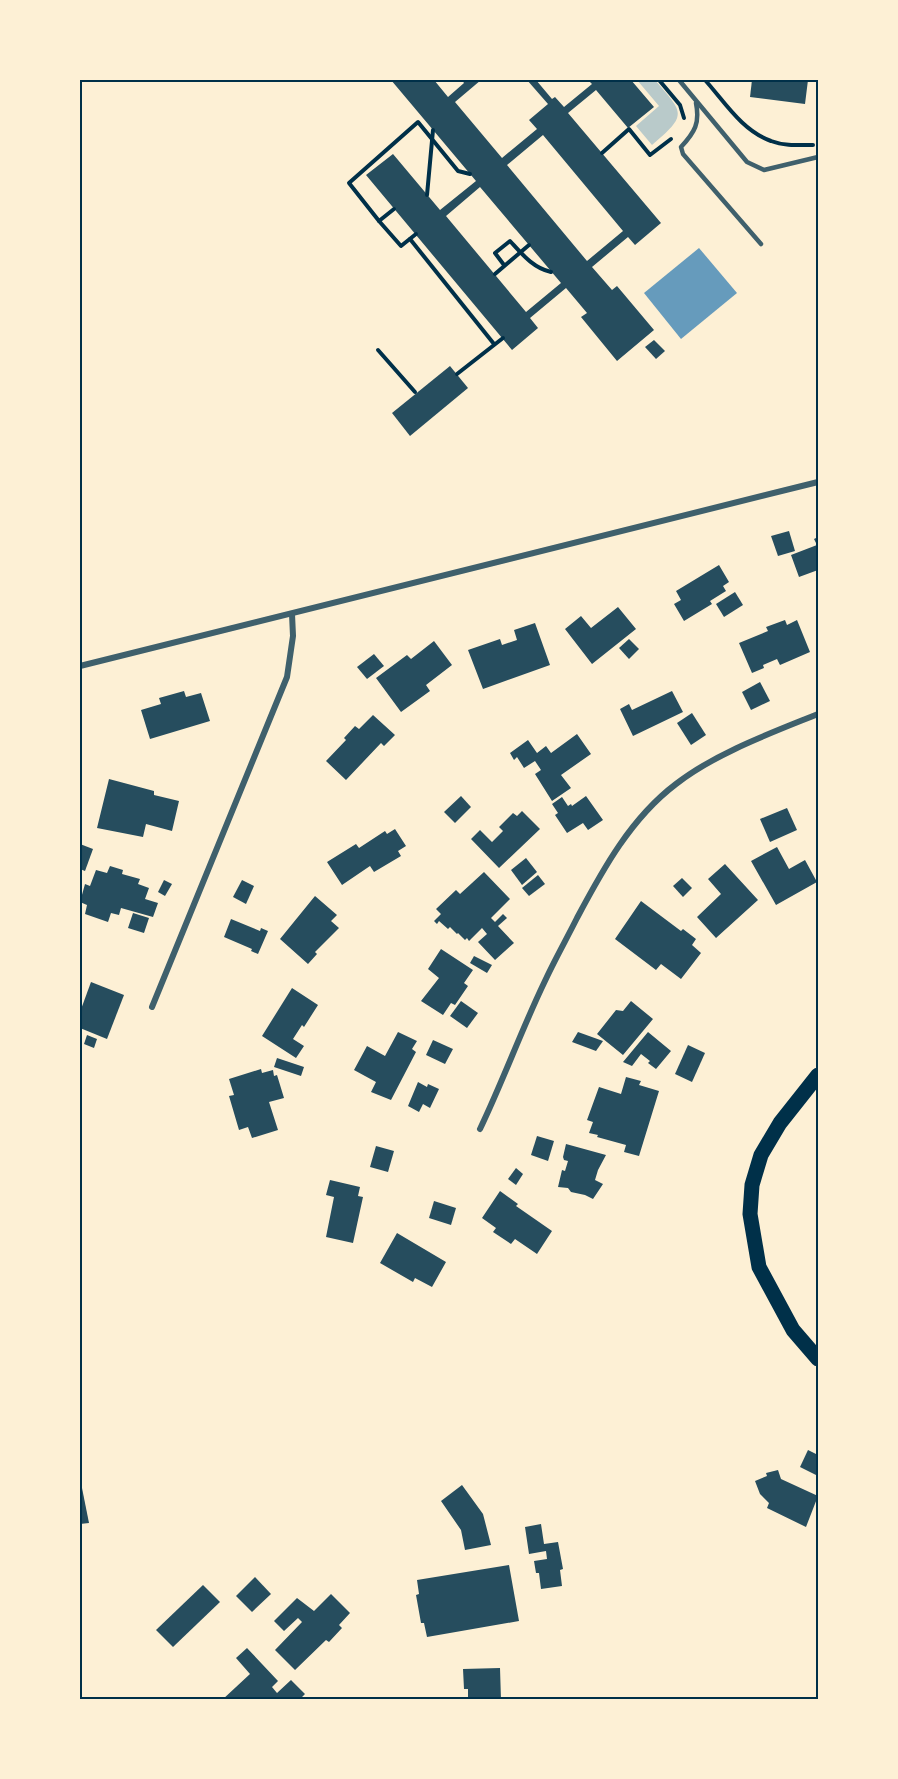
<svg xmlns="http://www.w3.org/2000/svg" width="898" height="1779" viewBox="0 0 898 1779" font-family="'Exo 2',sans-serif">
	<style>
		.green { fill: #b9caca }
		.water { fill: #669bbc }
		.building { fill: #264d5e; fill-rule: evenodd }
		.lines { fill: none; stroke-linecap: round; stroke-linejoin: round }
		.path { stroke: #003049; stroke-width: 4 }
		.service { stroke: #3f606c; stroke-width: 4.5 }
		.minor { stroke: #3f606c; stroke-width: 6 }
		.primary { stroke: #003049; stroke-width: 15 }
		.neatline { fill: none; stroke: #003049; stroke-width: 2 }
	</style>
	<rect width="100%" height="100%" fill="#fdf0d5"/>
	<path class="green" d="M637 80H655C683 113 689 114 652 145L636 126 659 106Z"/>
	<polygon class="water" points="699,248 737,293 681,339 644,293"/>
	<g class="building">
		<path d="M391 80H434L448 97 464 83 462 80H481L455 102 502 158 537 129 529 120 548 104 527 80H536L552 99 555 97 564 107 592 84 588 80H631L654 107 628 128 596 90 568 113 661 223 635 245 628 237 592 267 612 290 617 286 654 330 617 361 581 317 587 313 566 288 530 318 538 328 512 350 366 175 393 154 440 210 476 181ZM543 135 623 231 587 261 507 165ZM480 187 561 283 526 312 446 216Z"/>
		<polygon points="752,80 808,80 805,104 750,97"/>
		<polygon points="654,340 665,351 656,359 645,347"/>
		<polygon points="450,366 468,388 410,436 392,413"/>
		<polygon points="789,531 795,551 778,556 771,536"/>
		<polygon points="818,537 818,570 799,577 791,555 817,545 814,539"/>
		<polygon points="719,565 729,582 723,586 726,591 710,601 712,604 684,621 674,604 681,600 676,591"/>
		<polygon points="735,592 743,605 724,617 716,604"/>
		<polygon points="618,607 636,629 592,664 565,629 581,616 591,628"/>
		<polygon points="785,620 787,625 797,620 810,652 780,665 777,659 763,665 764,668 752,673 739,643 768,631 766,627"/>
		<polygon points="535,623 550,665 483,689 468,650 500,639 502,645 517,640 514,630"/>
		<polygon points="629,639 639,649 629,659 619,648"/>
		<polygon points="434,641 452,665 426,685 430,691 401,712 376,678 407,655 411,659"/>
		<polygon points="374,654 384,666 367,679 357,667"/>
		<polygon points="760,682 770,701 751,710 742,692"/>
		<polygon points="184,691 186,697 201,693 210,721 150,739 141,710 161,704 159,698"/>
		<polygon points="672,691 683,712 633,736 620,709 629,704 632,710"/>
		<polygon points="692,713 706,735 691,745 677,723"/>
		<polygon points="373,715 395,735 384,746 381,743 346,780 326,761 346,740 344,738 355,726 359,729"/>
		<polygon points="577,734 591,754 561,775 571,788 552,801 535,774 541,770 535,761 524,768 517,757 514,760 510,753 528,740 537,753 546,746 551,753"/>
		<polygon points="109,779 154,791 154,795 179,801 172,831 146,824 143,837 97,828"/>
		<polygon points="461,796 471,807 455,823 444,812"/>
		<polygon points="586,796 603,820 588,830 583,823 567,833 555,815 558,813 552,804 562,797 568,806 571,804 572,806"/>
		<polygon points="787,808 797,830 770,842 760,819"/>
		<polygon points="522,811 540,829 499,868 471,839 480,830 492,842 503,831 499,827 513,813 517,816"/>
		<polygon points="395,829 406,846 398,851 401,856 374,872 370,866 342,885 327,862 356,844 359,848 385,831 387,834"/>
		<polygon points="80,844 93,849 85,871 80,869"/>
		<polygon points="777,847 789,869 805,860 817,882 776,905 751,861"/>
		<polygon points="526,858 537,872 522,885 511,870"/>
		<polygon points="725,864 758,900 716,938 697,917 721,894 708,879"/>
		<polygon points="110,866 123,870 122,874 140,879 138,884 149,888 145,899 158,903 153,917 121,908 119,915 111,913 108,922 85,914 87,905 80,902 85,884 90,886 96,870 107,873"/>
		<polygon points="484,872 510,899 491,918 495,922 503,914 507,918 498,926 514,943 495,960 478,942 487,934 482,928 469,941 467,938 465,940 458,933 457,934 450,927 448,929 439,921 437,924 434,921 441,914 436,909 456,890 460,894"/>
		<polygon points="538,875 545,884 529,896 522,888"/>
		<polygon points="682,878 692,888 683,897 673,886"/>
		<polygon points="164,880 172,884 165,896 158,892"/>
		<polygon points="242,880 254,886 246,904 233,897"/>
		<polygon points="315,896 337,915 331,921 339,928 315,952 317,954 308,964 280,939"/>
		<polygon points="641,901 681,931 683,929 696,939 692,945 701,953 681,979 661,964 656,970 615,939"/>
		<polygon points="133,913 149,918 144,933 128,928"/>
		<polygon points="231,919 260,931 261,928 268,931 258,954 251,951 252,949 224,937"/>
		<polygon points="441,949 473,970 464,983 468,986 455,1005 451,1003 443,1015 421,1001 439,978 428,969"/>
		<polygon points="474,956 492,965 487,973 470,963"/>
		<polygon points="91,982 124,995 107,1039 80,1028 80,1012"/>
		<polygon points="292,988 318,1005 304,1027 302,1025 293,1039 304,1046 296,1058 262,1036"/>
		<polygon points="461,1001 478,1013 467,1028 450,1016"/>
		<polygon points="631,1001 653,1019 623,1055 597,1034 616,1010 623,1011"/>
		<polygon points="398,1032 417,1041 412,1049 416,1052 391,1100 371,1092 376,1082 354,1070 367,1046 385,1056"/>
		<polygon points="578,1032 603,1041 596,1051 572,1042"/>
		<polygon points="648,1032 671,1051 656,1069 648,1063 650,1061 641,1054 632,1066 623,1062"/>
		<polygon points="87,1035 97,1039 94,1048 84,1044"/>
		<polygon points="433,1040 453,1049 445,1064 426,1055"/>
		<polygon points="688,1045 705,1053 692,1082 675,1074"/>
		<polygon points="277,1058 304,1067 301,1076 274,1067"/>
		<polygon points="261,1069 262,1073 273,1070 274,1076 277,1075 284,1098 269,1102 278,1130 252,1138 248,1127 239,1130 229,1096 234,1095 229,1079"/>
		<polygon points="626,1077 641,1081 639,1085 659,1091 639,1156 624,1152 626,1145 597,1137 598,1135 589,1133 593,1122 587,1120 599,1087 621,1094"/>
		<polygon points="418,1082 427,1087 428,1084 439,1089 430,1108 423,1104 419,1112 408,1106"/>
		<polygon points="537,1136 554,1141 548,1161 531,1155"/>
		<polygon points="566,1144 606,1155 598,1170 595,1180 603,1184 593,1199 585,1195 571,1192 568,1188 558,1187 562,1170 565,1171 568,1161 564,1160 563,1157"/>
		<polygon points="376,1146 394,1151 388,1172 370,1167"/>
		<polygon points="516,1168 523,1174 516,1185 508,1179"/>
		<polygon points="330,1180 360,1187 358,1196 363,1197 353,1243 326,1237 334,1197 326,1195"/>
		<polygon points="500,1191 518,1204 516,1206 552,1231 537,1254 515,1239 511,1244 493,1232 496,1228 482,1218"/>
		<polygon points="434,1201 456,1208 451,1225 429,1218"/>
		<polygon points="397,1233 446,1262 432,1287 415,1278 413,1282 380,1263"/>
		<polygon points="808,1450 818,1455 818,1476 800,1467"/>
		<polygon points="778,1470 781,1479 818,1496 806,1527 767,1508 769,1503 760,1494 755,1481 767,1476 766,1473"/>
		<polygon points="80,1478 89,1523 80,1524"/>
		<polygon points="462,1485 483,1514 491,1545 465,1550 461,1530 441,1501"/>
		<polygon points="541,1524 544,1544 558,1542 563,1569 560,1570 562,1586 541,1589 539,1573 536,1573 534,1561 547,1559 546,1551 529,1554 525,1527"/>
		<polygon points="509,1565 519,1621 427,1637 424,1623 421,1623 416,1595 419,1594 417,1580"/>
		<polygon points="255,1577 271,1594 252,1612 236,1596"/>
		<polygon points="203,1585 220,1602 173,1647 156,1630"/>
		<polygon points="331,1594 350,1613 339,1625 342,1628 329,1642 326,1640 295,1670 275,1650 302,1622 298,1618 284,1631 274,1621 297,1598 314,1611"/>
		<polygon points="247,1648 278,1681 272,1687 277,1693 291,1680 305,1694 299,1700 261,1700 259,1698 257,1700 222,1700 250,1674 236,1658"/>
		<polygon points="500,1668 501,1700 468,1700 468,1689 464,1689 463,1669"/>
	</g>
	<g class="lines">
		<g class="path">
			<polyline points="659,80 680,105 684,118"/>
			<path d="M705 80C724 101 742 131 771 141 784 146 799 145 813 145"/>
			<polyline points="602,153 629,129 650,155 671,139"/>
			<polyline points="427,195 433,130"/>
			<polyline points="394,209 379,221 349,183 418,122 458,171 470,174"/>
			<polyline points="379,221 401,246 416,234"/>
			<polyline points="410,239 494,344"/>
			<path d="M504 265 495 253 510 241C522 254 533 268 551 272"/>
			<polyline points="495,274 529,245"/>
			<polyline points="378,350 415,392"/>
			<polyline points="457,374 503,338"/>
		</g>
		<g class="service">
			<polyline points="679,80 747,162 764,170 818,157"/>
			<path d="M696 103C700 123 695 132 681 147L683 154 761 244"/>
		</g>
		<g class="minor">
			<polyline points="80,666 818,482"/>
			<polyline points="152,1007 287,677 293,636 292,614"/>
			<path d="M480 1129C503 1081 521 1031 544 983 554 961 566 940 577 918 603 869 631 818 676 784 716 753 771 733 818 714"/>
		</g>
		<polyline class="primary" points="818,1075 780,1123 761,1155 752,1185 750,1214 759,1267 793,1330 818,1359"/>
	</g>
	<rect width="898" height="1779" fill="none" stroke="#fdf0d5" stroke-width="162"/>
	<rect x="81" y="81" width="736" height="1617" class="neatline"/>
</svg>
